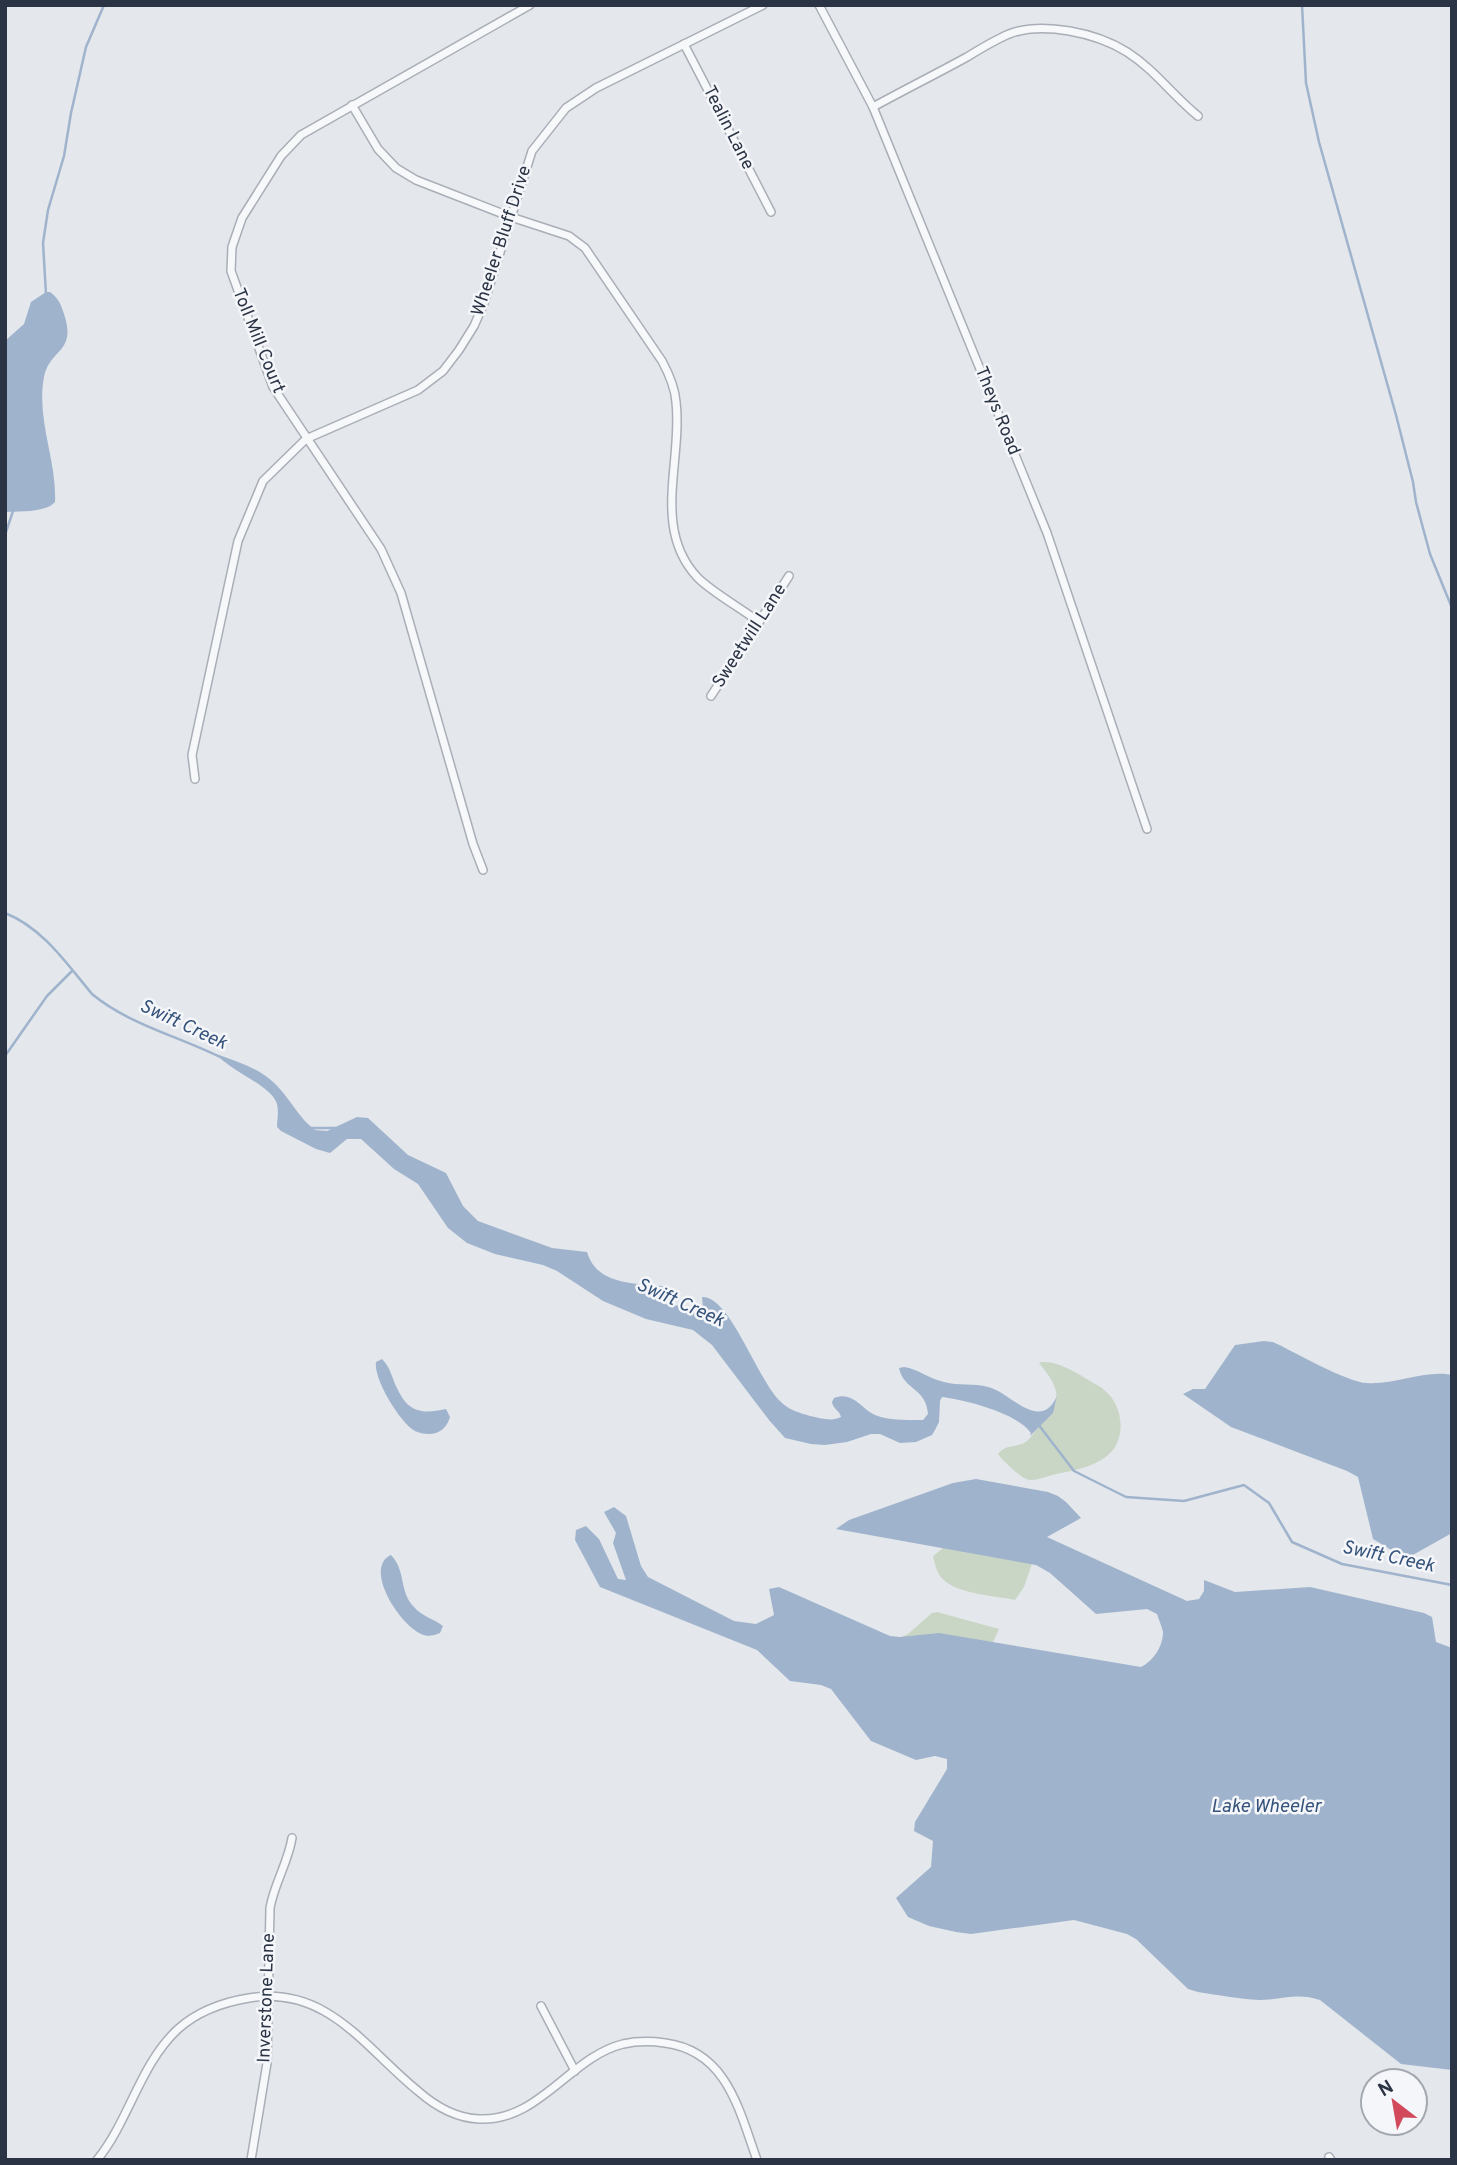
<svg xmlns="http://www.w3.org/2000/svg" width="1457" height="2165" viewBox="0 0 1457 2165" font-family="Overpass,sans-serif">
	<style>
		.green { fill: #c9d6c5 }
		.water { fill: #9fb4cc }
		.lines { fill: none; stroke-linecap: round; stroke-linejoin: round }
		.stream { stroke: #9fb4cc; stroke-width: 2.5 }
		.street-casing { stroke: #a9aeb7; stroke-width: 10 }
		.street { stroke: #f7f8fa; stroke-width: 7 }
		.labels { text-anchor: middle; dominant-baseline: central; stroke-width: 5; stroke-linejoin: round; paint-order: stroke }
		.street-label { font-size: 18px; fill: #2b3445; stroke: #f4f6f9 }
		.water-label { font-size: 19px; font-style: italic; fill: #34527a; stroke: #f4f6f9 }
	</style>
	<rect width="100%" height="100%" fill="#e4e7ec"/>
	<g class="green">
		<path d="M1042 1362C1060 1361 1080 1375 1095 1384 1098 1386 1102 1387 1104 1390 1124 1405 1127 1441 1107 1456 1092 1468 1070 1471 1052 1475 1045 1477 1033 1482 1026 1479 1020 1477 1001 1459 998 1454 1005 1444 1018 1448 1027 1441 1031 1438 1034 1432 1038 1428 1063 1402 1062 1391 1039 1363Z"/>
		<path d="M955 1539 1034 1558 1024 1587 1015 1600C996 1596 960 1594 945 1581 937 1575 935 1565 933 1556Z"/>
		<polygon points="937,1612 999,1629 994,1640 975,1664 899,1638 908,1634 932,1613"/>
	</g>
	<g class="water">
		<path d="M46 292H50C58 298 61 304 64 314 77 353 50 348 44 377 36 420 57 460 55 502 45 513 20 511 5 512V341L24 324 31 302Z"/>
		<path d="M216 1054C238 1062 263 1069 279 1088 291 1101 300 1119 315 1130L327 1131 357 1117 368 1118 408 1155 446 1173 463 1206 478 1221 552 1248 587 1252C597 1285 633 1283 662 1286L666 1292 659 1298 663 1304 681 1306 700 1311 703 1308 702 1297C730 1295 758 1382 781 1402 789 1410 800 1413 810 1416 820 1418 832 1422 841 1417 840 1411 833 1409 832 1402L834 1398C852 1391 860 1407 873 1414 886 1421 909 1420 923 1420L928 1414C926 1387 904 1391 899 1368L904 1367C918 1369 930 1379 944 1382 959 1386 974 1383 988 1387 1009 1391 1040 1434 1057 1396L1053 1413 1030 1436 1031 1433C1017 1413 966 1400 942 1397L940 1401 939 1422 935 1430 932 1435 916 1442 900 1443 880 1434H871L847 1442 825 1445 811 1444 785 1438 769 1420 712 1345 693 1330 646 1319 603 1301 557 1271 543 1265 495 1254 467 1243 448 1228 418 1184 394 1169 361 1139H347L330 1153 316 1149 281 1131 277 1127C277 1120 279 1112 277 1104 271 1085 230 1071 216 1054Z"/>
		<path d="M1264 1341 1273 1342C1293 1351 1348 1383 1367 1383 1395 1385 1426 1369 1452 1375V1533L1411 1556 1398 1554 1373 1539 1358 1477 1347 1471 1231 1427 1183 1394 1193 1389H1205L1235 1345Z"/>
		<path d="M382 1359C391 1368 392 1379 398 1390 409 1413 423 1414 446 1409L450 1417C448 1424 444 1430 436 1433 430 1435 421 1434 415 1431 400 1423 373 1378 376 1362Z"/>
		<path d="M976 1479 1048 1492 1058 1496 1066 1502 1081 1518 1047 1537 1187 1601 1199 1599 1204 1591V1580L1235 1592 1310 1587 1424 1613 1432 1617 1436 1642 1452 1648V2070L1401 2064 1320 2000C1297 1992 1282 2000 1259 2000 1239 1999 1218 1995 1198 1992L1188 1989 1136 1939 1127 1934 1074 1920 971 1934 956 1932 929 1926 908 1917 896 1898 931 1867 933 1841 914 1831 915 1822 947 1769V1759L935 1756 916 1760 871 1741 831 1689 821 1685 790 1681 757 1650 600 1587 575 1540 576 1530 586 1526 599 1539 618 1579 626 1580 613 1543 616 1533 604 1512 614 1507 626 1516 641 1566 648 1577 734 1621 756 1624 774 1615 769 1589 779 1587 890 1636 900 1637 939 1633 1141 1667C1153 1661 1163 1647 1163 1632 1162 1627 1159 1620 1157 1614L1147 1609 1096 1614 1050 1573 1036 1565 836 1529 849 1520 953 1483Z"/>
		<path d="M391 1555C406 1570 399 1592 414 1607 421 1616 434 1619 443 1626L440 1633C435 1635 429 1637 424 1635 402 1629 362 1568 391 1555Z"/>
	</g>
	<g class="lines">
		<g class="stream">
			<polyline points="1302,5 1306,83 1319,142 1396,415 1413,482 1416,502 1430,554 1452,608"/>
			<polyline points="46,294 43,243 48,210 64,156 71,113 86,47 104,5"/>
			<polyline points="5,535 14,508"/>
			<path d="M5 913C43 928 67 964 92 994 128 1024 178 1036 220 1057"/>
			<polyline points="5,1056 47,996 72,971"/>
			<polyline points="311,1128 336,1128"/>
			<polyline points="1038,1424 1074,1471 1126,1497 1184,1501 1244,1485 1269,1503 1292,1542 1342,1564 1452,1585"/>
		</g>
		<g class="street-casing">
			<g id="street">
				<polyline points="819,5 873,107 1047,533 1147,829"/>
				<polyline points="684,44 771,212"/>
				<path d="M352 105 378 149 396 168 416 180 511 217 569 236 585 248 662 361C669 374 675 387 676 402 683 460 651 529 698 578 712 592 742 609 759 622"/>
				<path d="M873 107C904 90 936 74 967 57 980 49 995 40 1009 34 1043 21 1097 33 1127 52 1155 70 1172 95 1198 116"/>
				<polyline points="711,696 789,576"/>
				<polyline points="195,779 192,755 238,541 263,481 306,439 418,390 443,371 459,350 474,326 484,303 532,151 566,108 596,88 763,5"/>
				<polyline points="483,870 473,844 401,593 381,549 273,387 231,271 232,247 242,218 281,156 301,135 530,5"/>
				<polyline points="541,2006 575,2071"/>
				<polyline points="1329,2157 1331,2160"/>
				<path d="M97 2160C129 2121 140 2064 178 2029 197 2012 224 2002 249 1998 327 1985 365 2048 418 2091 435 2106 456 2118 479 2119 539 2122 570 2057 623 2044 637 2041 651 2041 665 2043 727 2051 739 2110 757 2160"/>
				<path d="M251 2160 267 2063 270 1908C274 1884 288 1863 292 1838"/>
			</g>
		</g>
		<use href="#street" class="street"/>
	</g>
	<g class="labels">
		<g class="street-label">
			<text transform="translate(728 128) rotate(63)">Tealin Lane</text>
			<text transform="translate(502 241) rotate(-72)">Wheeler Bluff Drive</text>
			<text transform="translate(258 341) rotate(68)">Toll Mill Court</text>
			<text transform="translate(997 411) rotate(68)">Theys Road</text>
			<text transform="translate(750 636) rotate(-57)">Sweetwill Lane</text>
			<text transform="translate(267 1998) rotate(-88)">Inverstone Lane</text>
		</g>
		<g class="water-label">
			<text transform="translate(183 1025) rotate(25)">Swift Creek</text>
			<text transform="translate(680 1303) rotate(24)">Swift Creek</text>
			<text transform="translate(1388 1557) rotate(12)">Swift Creek</text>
			<text x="1266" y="1807">Lake Wheeler</text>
		</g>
	</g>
	<rect width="1457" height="2165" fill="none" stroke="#2b3445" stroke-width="14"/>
	<g transform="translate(1394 2102) rotate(329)"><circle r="33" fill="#f4f6f9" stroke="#a4a8b1" stroke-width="2"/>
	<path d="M0-5L12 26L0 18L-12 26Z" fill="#d1495b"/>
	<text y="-10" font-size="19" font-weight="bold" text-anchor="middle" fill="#2b3445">N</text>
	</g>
</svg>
